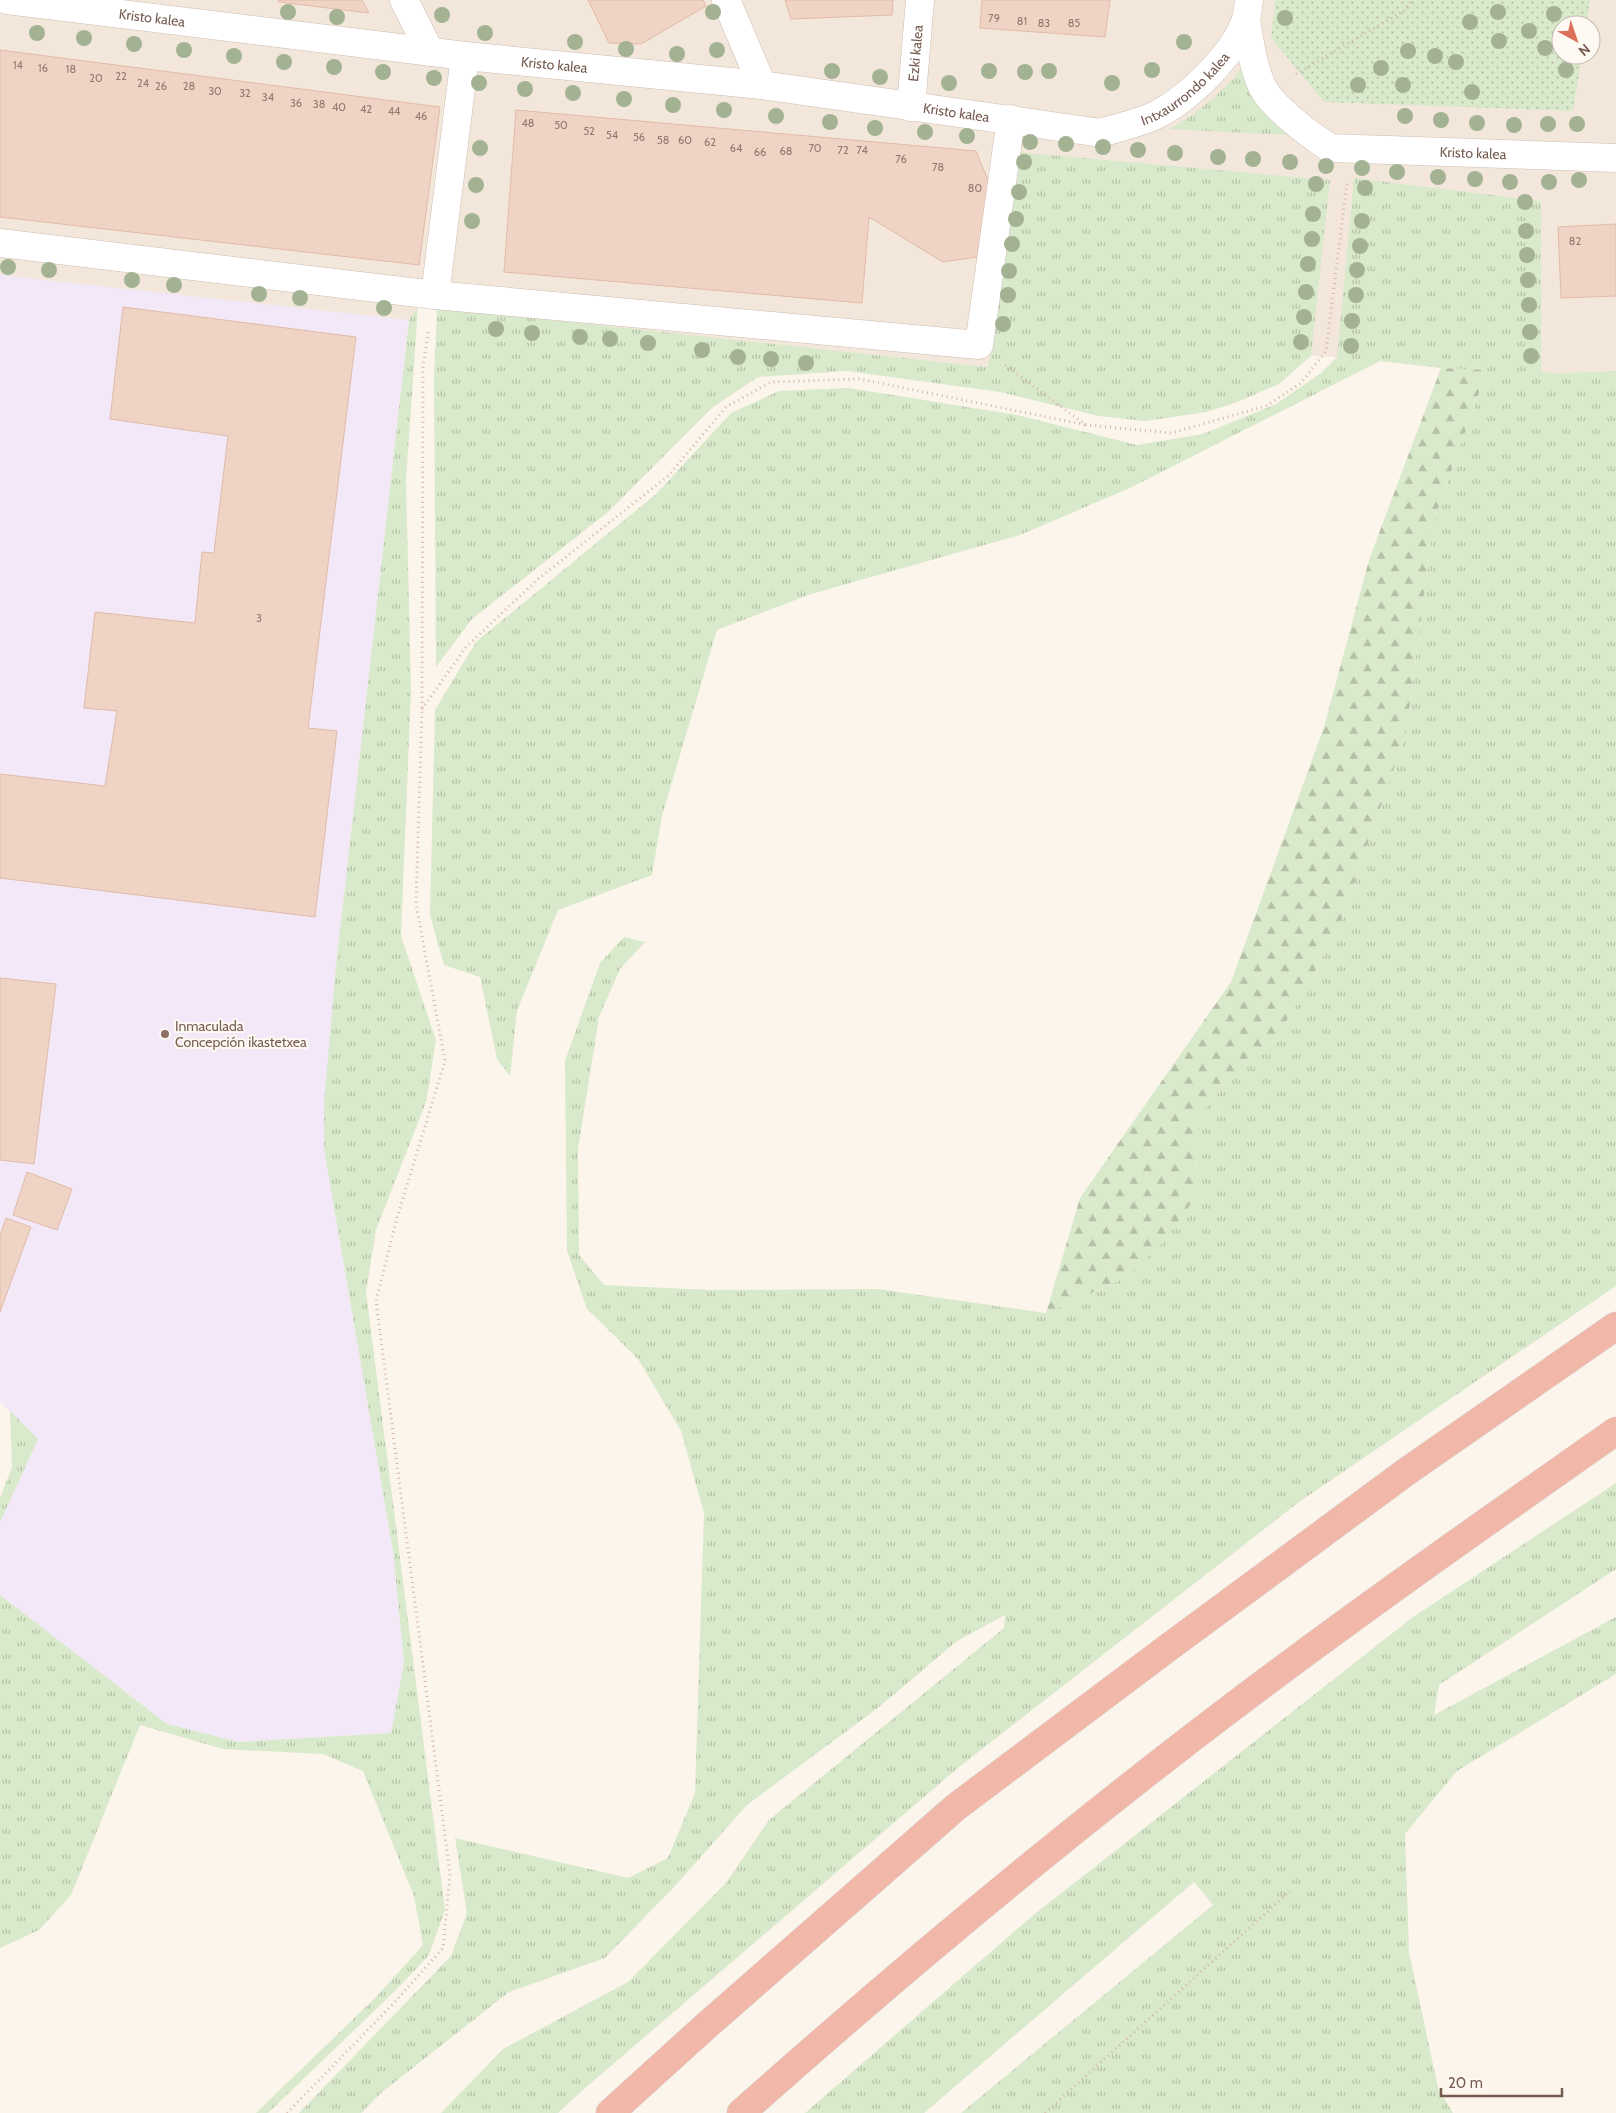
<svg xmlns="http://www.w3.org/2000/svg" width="1616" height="2113" viewBox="0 0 1616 2113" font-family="Cabin,sans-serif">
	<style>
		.residential { fill: #f3e7db; fill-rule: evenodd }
		.education { fill: #f2e8f8 }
		.grass { fill: url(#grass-tufts) }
		.forest { fill: url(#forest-firs) }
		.park { fill: url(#park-dots) }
		.building { fill: #efd4c6; stroke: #e1baa7 }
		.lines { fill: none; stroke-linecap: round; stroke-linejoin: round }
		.pedestrian-casing { stroke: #cebdb2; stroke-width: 29 }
		.minor-casing { stroke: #cebdb2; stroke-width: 29 }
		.motorway-casing { stroke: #d9d1ce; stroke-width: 29 }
		.path { stroke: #d5b7a8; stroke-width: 3; stroke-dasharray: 1 4; stroke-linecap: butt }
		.pedestrian { stroke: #fff; stroke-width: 28 }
		.minor { stroke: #fff; stroke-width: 28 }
		.motorway { stroke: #f1b7a8; stroke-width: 28 }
		.tree { fill: #a3b292 }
		.education-dot { fill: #8d6e63; stroke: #fef9f3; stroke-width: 2 }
		.labels { text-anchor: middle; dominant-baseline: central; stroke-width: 4; stroke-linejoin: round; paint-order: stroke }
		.number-label { font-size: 11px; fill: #94796e }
		.street-label { font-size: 14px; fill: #765b50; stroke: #fef9f3 }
		.education-label { font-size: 14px; fill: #785e54; stroke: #fef9f3; text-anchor: start }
	</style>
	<defs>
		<pattern id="grass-tufts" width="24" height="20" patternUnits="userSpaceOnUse" patternTransform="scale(1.25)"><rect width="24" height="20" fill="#d9e9cb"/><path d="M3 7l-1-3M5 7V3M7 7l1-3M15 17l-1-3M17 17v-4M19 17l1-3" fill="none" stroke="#b5c0a7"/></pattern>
		<pattern id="forest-firs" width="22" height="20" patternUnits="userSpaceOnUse" patternTransform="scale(1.25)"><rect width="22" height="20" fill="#d9e9cb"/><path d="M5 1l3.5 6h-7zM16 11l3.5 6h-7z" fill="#b5c0a7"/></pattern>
		<pattern id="park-dots" width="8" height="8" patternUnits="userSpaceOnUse" patternTransform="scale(1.25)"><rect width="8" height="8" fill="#d9e9cb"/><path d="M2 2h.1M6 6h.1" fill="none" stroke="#b5c0a7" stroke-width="1.8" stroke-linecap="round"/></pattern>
	</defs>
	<rect width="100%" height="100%" fill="#fcf5ec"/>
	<path class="residential" d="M0 0H1616V371L1559 373 1441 368 1380 360 994 335 989 367 418 307 409 320 0 1595V1522L38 1439 0 1402ZM1561 25H1591V55H1561Z"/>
	<polygon class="education" points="0,275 409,320 336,966 324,1149 393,1551 404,1663 391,1733 239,1742 167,1724 0,1595 0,1522 38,1439 0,1402"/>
	<g class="grass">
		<path d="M1243 67 1265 111 1288 135 1169 129C1200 112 1220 94 1243 67Z"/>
		<polygon points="1015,152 1330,180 1311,356 1279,384 1237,402 1207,412 1145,421 1099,416 1000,392 847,371 758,377 713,407 608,512 472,619 436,667 434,377 437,308 988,367 994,335"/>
		<polygon points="1354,178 1541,201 1541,372 1559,373 1616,371 1616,1286 1299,1502 959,1767 584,2089 558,2113 441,2113 503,2049 628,1982 726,1883 769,1820 1004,1628 1005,1615 957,1641 879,1707 747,1805 674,1887 605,1958 509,1992 381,2093 361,2113 299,2113 451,1956 467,1913 455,1838 628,1878 668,1858 695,1793 704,1513 681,1431 638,1359 587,1309 567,1251 565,1061 600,963 624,937 645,942 620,969 599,1017 578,1149 579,1255 604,1285 710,1290 877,1289 1046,1313 1127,1277 1199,1192 1193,1123 1231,1077 1272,1044 1302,996 1343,916 1406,733 1434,520 1487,370 1441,368 1380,361 1132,487 1020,535 811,594 717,630 662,816 652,875 558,910 517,1011 510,1076 497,1059 480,977 444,965 430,915 435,710 476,642 656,494 731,413 779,391 849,388 1017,415 1137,445 1203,434 1276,404 1321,373 1337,357"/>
		<polygon points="418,307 406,480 411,690 401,936 436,1040 426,1102 376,1230 366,1292 445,1910 429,1955 398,1988 268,2113 256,2113 376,1997 423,1945 414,1896 363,1771 323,1754 223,1749 140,1725 71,1895 39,1930 0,1948 0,1595 167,1724 239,1742 391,1733 404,1663 393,1551 324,1149 324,1102 336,966 409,320"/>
		<polygon points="10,1411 38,1439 0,1522 0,1498 12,1467"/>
		<polygon points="1616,1483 1616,1569 1439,1685 1434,1715 1616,1617 1616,1674 1457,1771 1405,1834 1409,1952 1438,2088 1453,2113 961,2113 1213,1905 1194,1882 924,2113 805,2113 1031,1917 1413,1617"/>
	</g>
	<polygon class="forest" points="1441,368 1487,370 1434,520 1406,733 1343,916 1302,996 1272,1044 1231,1077 1193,1123 1199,1192 1162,1244 1127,1277 1046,1313 1080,1198 1231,982 1324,727 1369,560"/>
	<polygon class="park" points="1275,0 1590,0 1586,25 1561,25 1561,55 1582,55 1573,111 1324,102 1271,38"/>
	<g class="building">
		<polygon points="278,0 362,0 369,13 279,2"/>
		<polygon points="588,0 703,0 706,6 641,44 609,43"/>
		<polygon points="785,0 893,0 892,15 791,19"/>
		<polygon points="982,0 1110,0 1105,37 980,28"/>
		<polygon points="0,50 440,107 419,265 0,217"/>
		<polygon points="516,110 976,151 989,183 977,257 943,262 869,217 862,303 504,272"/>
		<polygon points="1616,224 1616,296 1561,298 1558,227"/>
		<polygon points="123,307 356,337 308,728 337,731 315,917 0,878 0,774 105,786 117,711 84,708 95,612 195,623 202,552 214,553 228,436 110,419"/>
		<polygon points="0,978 56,984 34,1164 0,1160"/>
		<polygon points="27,1172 72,1189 57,1230 13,1215"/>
		<polygon points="6,1218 31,1227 0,1312 0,1235"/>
	</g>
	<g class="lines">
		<g class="pedestrian-casing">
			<g id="pedestrian">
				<polyline points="0,243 435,295 979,345 1011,119"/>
				<polyline points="435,295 465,56"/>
			</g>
		</g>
		<g class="minor-casing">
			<g id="minor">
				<path id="s1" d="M7 0 465 56 762 85 1101 133C1119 127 1140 123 1156 115 1188 99 1235 54 1246 19 1248 13 1248 6 1249 0"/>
				<polyline points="404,0 430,52"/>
				<polyline points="726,0 762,85"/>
				<path id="s2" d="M1246 19C1249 39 1254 76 1266 93 1281 114 1309 134 1330 148L1616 158"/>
				<path id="s3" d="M911 107 920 0"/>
			</g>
		</g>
		<g class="motorway-casing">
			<g id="motorway">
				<polyline points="610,2113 706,2026 956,1807 1169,1647 1406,1472 1616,1326"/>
				<path d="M741 2113C895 1976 1054 1843 1218 1718 1348 1619 1482 1525 1616 1431"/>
			</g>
		</g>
		<g class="path">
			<polyline points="1296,74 1405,10 1412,0"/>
			<polyline points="1005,365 1086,425 1171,433 1266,406 1301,383 1326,351 1347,183"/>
			<polyline points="422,709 466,647 538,579 668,476 726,407 771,382 860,379 1086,425"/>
			<polyline points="287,2113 393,2004 443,1948 450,1874 376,1301 397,1218 445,1061 416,904 422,709 423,365 429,329"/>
			<polyline points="1045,2113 1290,1891"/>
		</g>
		<use href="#pedestrian" class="pedestrian"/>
		<use href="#minor" class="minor"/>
		<use href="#motorway" class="motorway"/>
	</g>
	<g class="tree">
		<circle cx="288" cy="12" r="8"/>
		<circle cx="713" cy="12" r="8"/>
		<circle cx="1498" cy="12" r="8"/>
		<circle cx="1554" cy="14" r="8"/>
		<circle cx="442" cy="15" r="8"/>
		<circle cx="337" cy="17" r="8"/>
		<circle cx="1285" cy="18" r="8"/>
		<circle cx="1470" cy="22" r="8"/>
		<circle cx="1529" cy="31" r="8"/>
		<circle cx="37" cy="33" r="8"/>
		<circle cx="485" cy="33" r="8"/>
		<circle cx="84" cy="38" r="8"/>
		<circle cx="1499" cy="41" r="8"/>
		<circle cx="575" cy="42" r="8"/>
		<circle cx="1184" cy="42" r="8"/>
		<circle cx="134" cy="44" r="8"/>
		<circle cx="1545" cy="48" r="8"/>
		<circle cx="626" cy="49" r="8"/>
		<circle cx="184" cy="50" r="8"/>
		<circle cx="717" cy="50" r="8"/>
		<circle cx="1408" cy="51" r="8"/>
		<circle cx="677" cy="54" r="8"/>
		<circle cx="234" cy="56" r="8"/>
		<circle cx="1435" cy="56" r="8"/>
		<circle cx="284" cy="62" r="8"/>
		<circle cx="1456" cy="62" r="8"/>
		<circle cx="334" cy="67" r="8"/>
		<circle cx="1381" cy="68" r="8"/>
		<circle cx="1152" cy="70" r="8"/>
		<circle cx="1566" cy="70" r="8"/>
		<circle cx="832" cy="71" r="8"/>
		<circle cx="989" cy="71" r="8"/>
		<circle cx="1049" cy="71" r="8"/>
		<circle cx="383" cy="72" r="8"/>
		<circle cx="1025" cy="72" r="8"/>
		<circle cx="880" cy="77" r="8"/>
		<circle cx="434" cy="78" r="8"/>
		<circle cx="479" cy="83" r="8"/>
		<circle cx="949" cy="83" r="8"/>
		<circle cx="1112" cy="83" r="8"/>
		<circle cx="1358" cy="85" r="8"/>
		<circle cx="1403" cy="85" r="8"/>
		<circle cx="525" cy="89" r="8"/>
		<circle cx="1472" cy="92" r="8"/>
		<circle cx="573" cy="93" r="8"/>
		<circle cx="624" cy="99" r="8"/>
		<circle cx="673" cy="105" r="8"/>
		<circle cx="724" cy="110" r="8"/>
		<circle cx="776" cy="116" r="8"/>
		<circle cx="1405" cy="116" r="8"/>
		<circle cx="1441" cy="120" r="8"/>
		<circle cx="830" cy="122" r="8"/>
		<circle cx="1477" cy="123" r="8"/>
		<circle cx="1548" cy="124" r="8"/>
		<circle cx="1577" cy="124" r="8"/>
		<circle cx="1514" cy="125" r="8"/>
		<circle cx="875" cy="128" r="8"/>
		<circle cx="925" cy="132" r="8"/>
		<circle cx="967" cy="136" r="8"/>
		<circle cx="1030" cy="142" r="8"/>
		<circle cx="1066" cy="144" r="8"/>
		<circle cx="1103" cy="147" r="8"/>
		<circle cx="480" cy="148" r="8"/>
		<circle cx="1138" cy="150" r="8"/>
		<circle cx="1175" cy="153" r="8"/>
		<circle cx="1218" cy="157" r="8"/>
		<circle cx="1253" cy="159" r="8"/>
		<circle cx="1024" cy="162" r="8"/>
		<circle cx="1290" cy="162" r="8"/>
		<circle cx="1326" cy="166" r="8"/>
		<circle cx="1362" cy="168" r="8"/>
		<circle cx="1397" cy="172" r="8"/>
		<circle cx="1438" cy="177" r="8"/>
		<circle cx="1475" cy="179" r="8"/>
		<circle cx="1579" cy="180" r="8"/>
		<circle cx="1510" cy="182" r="8"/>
		<circle cx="1549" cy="182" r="8"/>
		<circle cx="1316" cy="184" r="8"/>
		<circle cx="476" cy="185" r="8"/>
		<circle cx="1365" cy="188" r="8"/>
		<circle cx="1019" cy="192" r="8"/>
		<circle cx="1525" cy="202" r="8"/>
		<circle cx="1313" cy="214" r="8"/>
		<circle cx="1016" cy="219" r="8"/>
		<circle cx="472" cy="221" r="8"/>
		<circle cx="1362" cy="221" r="8"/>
		<circle cx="1526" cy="231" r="8"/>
		<circle cx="1312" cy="239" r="8"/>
		<circle cx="1012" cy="244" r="8"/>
		<circle cx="1360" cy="246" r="8"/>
		<circle cx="1527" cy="255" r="8"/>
		<circle cx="1308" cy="264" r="8"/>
		<circle cx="8" cy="267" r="8"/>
		<circle cx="49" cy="270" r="8"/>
		<circle cx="1357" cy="270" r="8"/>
		<circle cx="1009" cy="271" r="8"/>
		<circle cx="132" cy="280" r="8"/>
		<circle cx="1528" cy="280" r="8"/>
		<circle cx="174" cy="285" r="8"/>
		<circle cx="1306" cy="292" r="8"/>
		<circle cx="259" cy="294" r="8"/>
		<circle cx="1008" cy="295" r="8"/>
		<circle cx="1356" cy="295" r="8"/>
		<circle cx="300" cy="298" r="8"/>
		<circle cx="1529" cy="305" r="8"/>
		<circle cx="384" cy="308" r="8"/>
		<circle cx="1304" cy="317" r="8"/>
		<circle cx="1352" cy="321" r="8"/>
		<circle cx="1003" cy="324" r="8"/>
		<circle cx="496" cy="329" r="8"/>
		<circle cx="1530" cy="332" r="8"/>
		<circle cx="532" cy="333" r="8"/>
		<circle cx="580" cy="337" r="8"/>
		<circle cx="610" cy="339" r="8"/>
		<circle cx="1301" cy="342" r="8"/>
		<circle cx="648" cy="343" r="8"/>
		<circle cx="1351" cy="346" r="8"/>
		<circle cx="702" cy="350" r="8"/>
		<circle cx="1531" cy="356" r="8"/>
		<circle cx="738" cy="357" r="8"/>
		<circle cx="771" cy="359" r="8"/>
		<circle cx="806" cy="363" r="8"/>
	</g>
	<circle class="education-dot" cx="165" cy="1034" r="5"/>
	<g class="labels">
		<g class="number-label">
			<text x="994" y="18">79</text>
			<text x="1022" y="21">81</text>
			<text x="1044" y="23">83</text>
			<text x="1074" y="23">85</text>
			<text x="18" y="65">14</text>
			<text x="43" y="68">16</text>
			<text x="71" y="69">18</text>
			<text x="121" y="76">22</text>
			<text x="96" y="78">20</text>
			<text x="143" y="83">24</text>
			<text x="161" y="86">26</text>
			<text x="189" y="86">28</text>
			<text x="215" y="91">30</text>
			<text x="245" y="93">32</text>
			<text x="268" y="97">34</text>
			<text x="296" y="103">36</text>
			<text x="319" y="104">38</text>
			<text x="339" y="107">40</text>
			<text x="366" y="109">42</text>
			<text x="394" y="111">44</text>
			<text x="421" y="116">46</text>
			<text x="528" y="123">48</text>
			<text x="561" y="125">50</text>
			<text x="589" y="131">52</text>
			<text x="612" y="135">54</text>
			<text x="639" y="137">56</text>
			<text x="663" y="140">58</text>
			<text x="685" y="140">60</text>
			<text x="710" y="142">62</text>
			<text x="736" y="148">64</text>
			<text x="815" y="148">70</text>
			<text x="843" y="150">72</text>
			<text x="862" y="150">74</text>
			<text x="786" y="151">68</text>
			<text x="760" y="152">66</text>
			<text x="901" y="159">76</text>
			<text x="938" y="167">78</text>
			<text x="975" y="188">80</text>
			<text x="1575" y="241">82</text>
			<text x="259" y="618">3</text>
		</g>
		<g class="street-label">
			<text stroke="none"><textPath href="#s1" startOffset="146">Kristo kalea</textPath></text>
			<text stroke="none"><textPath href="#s3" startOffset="54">Ezki kalea</textPath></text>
			<text stroke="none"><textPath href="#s1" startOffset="551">Kristo kalea</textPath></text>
			<text stroke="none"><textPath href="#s1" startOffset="1199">Intxaurrondo kalea</textPath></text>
			<text stroke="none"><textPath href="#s1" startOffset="956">Kristo kalea</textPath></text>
			<text stroke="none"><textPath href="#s2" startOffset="305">Kristo kalea</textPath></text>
		</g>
		<g class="education-label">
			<text x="175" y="1026">Inmaculada<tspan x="175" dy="16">Concepción ikastetxea</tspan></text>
		</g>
	</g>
	<g transform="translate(1576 40) rotate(140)"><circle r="24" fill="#fef9f3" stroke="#c8bab2"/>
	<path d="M0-4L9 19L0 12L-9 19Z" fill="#dc705b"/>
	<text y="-8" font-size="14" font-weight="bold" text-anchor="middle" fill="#765b50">N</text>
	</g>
	<path d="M1441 2088v8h121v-8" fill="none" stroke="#765b50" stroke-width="2.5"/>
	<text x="1448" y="2088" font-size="15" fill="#765b50" stroke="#fef9f3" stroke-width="4" paint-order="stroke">20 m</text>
</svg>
